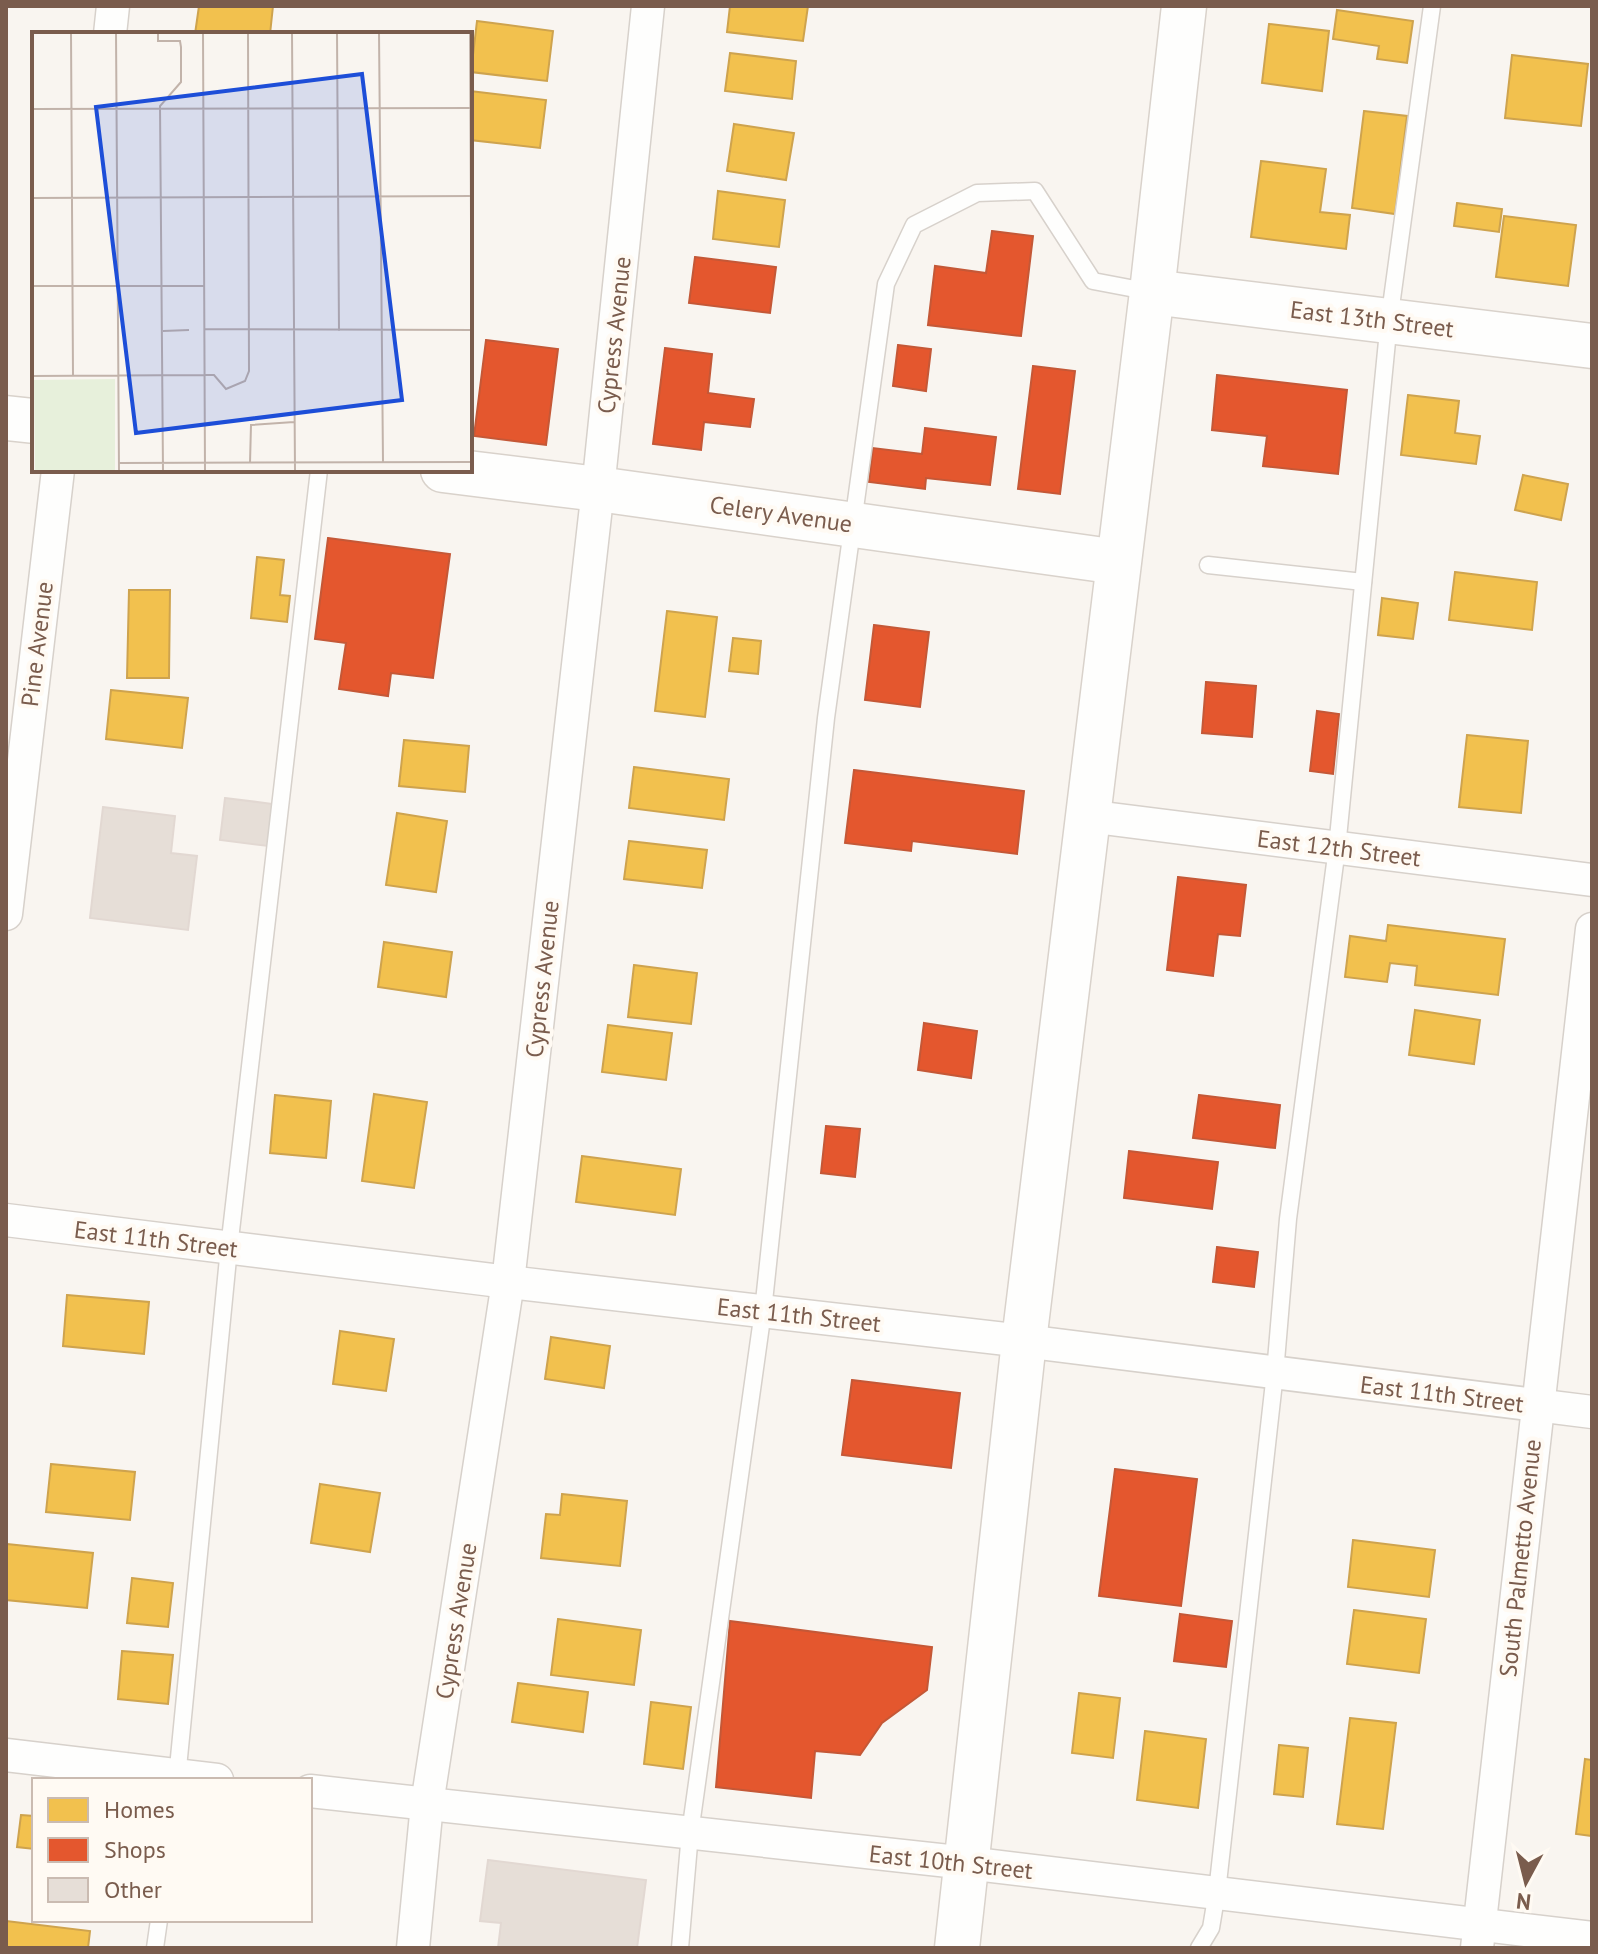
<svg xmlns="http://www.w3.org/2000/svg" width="1598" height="1954" viewBox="0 0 1598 1954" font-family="'PT Sans',sans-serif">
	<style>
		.homes { fill: #f2c14e; stroke: #cea34e; stroke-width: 2 }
		.shops { fill: #e4572e; stroke: #c45837; stroke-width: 2 }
		.building { fill: #e6ded7; stroke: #e2d8d2; stroke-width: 2 }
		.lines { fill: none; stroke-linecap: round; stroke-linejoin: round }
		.lane-casing { stroke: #d7d1cb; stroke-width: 19 }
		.street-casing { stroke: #d7d1cb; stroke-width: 35 }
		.secondary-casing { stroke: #d9d2cb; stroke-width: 47 }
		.lane { stroke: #fefefd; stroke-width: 16 }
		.street { stroke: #fefefd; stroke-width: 32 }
		.secondary { stroke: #fefefd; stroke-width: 44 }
		.labels { text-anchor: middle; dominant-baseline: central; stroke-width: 8; stroke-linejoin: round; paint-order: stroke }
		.street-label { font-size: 24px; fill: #7a5c4d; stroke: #fffaf3 }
		.inset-road { fill: none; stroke: #c2b3aa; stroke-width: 2 }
		.view { fill: #1d4ed8; fill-opacity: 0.15; stroke: #1d4ed8; stroke-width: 4 }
		.inset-edge { fill: none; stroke: #7a5c4d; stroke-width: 4 }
	</style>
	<rect width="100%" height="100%" fill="#f9f5f0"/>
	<g class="homes">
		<polygon points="199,6 273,6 270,34 195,34"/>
		<polygon points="730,6 808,6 803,41 727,32"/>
		<polygon points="1337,10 1413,21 1407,63 1377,59 1379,46 1333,39"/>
		<polygon points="477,21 553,31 547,81 471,72"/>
		<polygon points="1269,24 1329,31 1322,91 1262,83"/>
		<polygon points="730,53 796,61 792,99 725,91"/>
		<polygon points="1512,55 1588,64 1581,126 1505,118"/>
		<polygon points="470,91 546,100 540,148 470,140"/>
		<polygon points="1364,111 1407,116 1395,214 1352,208"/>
		<polygon points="734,124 794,133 786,180 727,171"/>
		<polygon points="1261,161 1326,169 1320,212 1350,215 1346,249 1251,237"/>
		<polygon points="718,191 785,200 779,247 713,239"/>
		<polygon points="1457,203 1502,209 1499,232 1454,226"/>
		<polygon points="1504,216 1576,225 1568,286 1496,277"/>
		<polygon points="1408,395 1459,401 1455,433 1480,436 1476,464 1401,455"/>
		<polygon points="1523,475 1568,484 1561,520 1515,510"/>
		<polygon points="257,557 284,560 280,595 290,596 287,622 251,618"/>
		<polygon points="1455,572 1537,582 1532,630 1449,620"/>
		<polygon points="129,590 170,590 169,678 127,678"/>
		<polygon points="1382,598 1418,603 1413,639 1378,635"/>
		<polygon points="667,611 717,617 705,717 655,711"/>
		<polygon points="733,638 761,641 758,674 729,671"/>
		<polygon points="111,690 188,698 182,748 106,739"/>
		<polygon points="1467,735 1528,741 1521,813 1459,807"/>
		<polygon points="404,740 469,746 465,792 399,786"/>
		<polygon points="634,767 729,779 724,820 629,808"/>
		<polygon points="397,813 447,821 436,892 386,885"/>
		<polygon points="629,841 707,850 702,888 624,879"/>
		<polygon points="1388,925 1505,939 1498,995 1415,985 1417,966 1390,963 1387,982 1345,977 1350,936 1386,941"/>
		<polygon points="384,942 452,952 446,997 378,987"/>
		<polygon points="634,965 697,973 691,1024 628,1017"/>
		<polygon points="1415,1010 1480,1020 1474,1064 1409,1055"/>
		<polygon points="608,1025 672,1033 666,1080 602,1072"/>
		<polygon points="374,1094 427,1102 414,1188 362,1181"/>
		<polygon points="275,1095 331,1101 326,1158 270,1153"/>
		<polygon points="582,1156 681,1169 675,1215 576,1202"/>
		<polygon points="67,1295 149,1302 144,1354 63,1346"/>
		<polygon points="340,1331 394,1339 386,1391 333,1384"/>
		<polygon points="551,1337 610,1346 604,1388 545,1379"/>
		<polygon points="51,1464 135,1472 130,1520 46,1512"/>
		<polygon points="320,1484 380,1493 370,1552 311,1543"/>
		<polygon points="562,1494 627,1501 620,1566 541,1558 546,1514 560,1515"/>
		<polygon points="1353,1540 1435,1550 1429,1597 1348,1587"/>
		<polygon points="7,1544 93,1553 87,1608 6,1600"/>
		<polygon points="132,1578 173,1583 168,1627 127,1623"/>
		<polygon points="1354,1610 1426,1619 1419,1673 1347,1664"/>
		<polygon points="558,1619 641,1630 634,1685 551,1675"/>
		<polygon points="122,1651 173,1655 168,1704 118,1699"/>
		<polygon points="518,1683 588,1692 583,1732 512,1722"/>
		<polygon points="1079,1693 1120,1698 1113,1758 1072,1753"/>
		<polygon points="651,1702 691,1707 683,1769 644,1764"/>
		<polygon points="1350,1718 1396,1723 1383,1829 1337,1824"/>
		<polygon points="1145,1731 1206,1739 1198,1808 1137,1800"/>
		<polygon points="1279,1745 1308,1748 1303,1797 1274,1794"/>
		<polygon points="1585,1759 1592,1760 1592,1836 1576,1834"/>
		<polygon points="21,1815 34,1816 34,1849 17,1847"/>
		<polygon points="6,1921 90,1931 88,1948 6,1948"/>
	</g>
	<g class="shops">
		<polygon points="992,231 1033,236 1021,336 928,325 935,266 986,273"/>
		<polygon points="695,257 776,267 770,313 689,303"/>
		<polygon points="486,340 558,349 546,445 474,436"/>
		<polygon points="898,345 931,349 926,391 893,386"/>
		<polygon points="665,348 712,354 708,393 754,399 750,427 704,422 701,450 653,444"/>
		<polygon points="1033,366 1075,371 1060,494 1018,489"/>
		<polygon points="1217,375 1347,390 1338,474 1263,466 1267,436 1212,430"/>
		<polygon points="925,428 996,437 990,485 926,478 925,489 869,482 873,448 922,454"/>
		<polygon points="328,538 450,554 433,678 391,673 388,696 339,689 346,643 315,639"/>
		<polygon points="874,625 929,632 920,707 865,700"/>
		<polygon points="1206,682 1256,686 1252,737 1202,733"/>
		<polygon points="1317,711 1339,714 1333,774 1310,771"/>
		<polygon points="854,770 1024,791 1017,854 912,841 911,851 845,843"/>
		<polygon points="1178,877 1246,885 1240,936 1218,934 1213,976 1167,970"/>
		<polygon points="924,1023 977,1031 971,1078 918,1070"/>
		<polygon points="1199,1095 1280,1105 1275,1148 1193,1138"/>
		<polygon points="826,1126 860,1129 855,1177 821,1173"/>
		<polygon points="1129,1151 1218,1162 1212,1209 1124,1198"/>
		<polygon points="1217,1247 1258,1252 1254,1287 1213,1282"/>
		<polygon points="852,1380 960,1393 951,1468 842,1455"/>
		<polygon points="1115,1469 1197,1479 1181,1606 1099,1596"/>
		<polygon points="1180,1614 1232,1621 1226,1667 1174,1661"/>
		<polygon points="730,1621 932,1647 927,1690 882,1723 860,1755 815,1751 811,1798 716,1787"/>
	</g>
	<g class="building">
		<polygon points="225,798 273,804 268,846 220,840"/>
		<polygon points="103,807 175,816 171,853 197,856 188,930 90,918"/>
		<polygon points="488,1860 646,1880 637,1948 498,1948 501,1923 480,1921"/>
	</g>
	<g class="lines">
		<g class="lane-casing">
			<g id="lane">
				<polyline points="1208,565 1363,582"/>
				<polyline points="177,1778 229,1248 319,470"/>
				<polyline points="155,1948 159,1920"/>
				<polyline points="680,1948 690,1833 763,1311 826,718 886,284 914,225 977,193 1035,191 1093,281 1151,292"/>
				<polyline points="1199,1948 1211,1928 1217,1892 1275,1373 1288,1219 1337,848 1389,321 1432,6"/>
			</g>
		</g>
		<g class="street-casing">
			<g id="street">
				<polyline points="110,34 113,6"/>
				<polyline points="1087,816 1592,880"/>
				<polyline points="6,914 58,470"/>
				<polyline points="6,1220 508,1282 1024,1341 1592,1412"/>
				<polyline points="6,1755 217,1780"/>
				<polyline points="310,1791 967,1863 1592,1938"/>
				<polyline points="413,1948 427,1804 508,1282 598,489 648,6"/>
				<polyline points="1477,1948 1592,929"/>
			</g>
		</g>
		<g class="secondary-casing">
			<g id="secondary">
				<polyline points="1152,292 1592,346"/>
				<polyline points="6,418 34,421"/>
				<polyline points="443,470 598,489 1118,562"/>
				<polyline points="957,1948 1024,1341 1152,292 1184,6"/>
			</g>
		</g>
		<use href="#lane" class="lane"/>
		<use href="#street" class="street"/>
		<use href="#secondary" class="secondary"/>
	</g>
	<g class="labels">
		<g class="street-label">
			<text transform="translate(1372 319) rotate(7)">East 13th Street</text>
			<text transform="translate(614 335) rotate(-84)">Cypress Avenue</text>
			<text transform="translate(781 514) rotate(8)">Celery Avenue</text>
			<text transform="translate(37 644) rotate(-83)">Pine Avenue</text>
			<text transform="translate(1339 848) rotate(7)">East 12th Street</text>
			<text transform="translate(542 979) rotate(-84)">Cypress Avenue</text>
			<text transform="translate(156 1239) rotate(7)">East 11th Street</text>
			<text transform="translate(799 1315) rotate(6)">East 11th Street</text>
			<text transform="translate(1442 1394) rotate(7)">East 11th Street</text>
			<text transform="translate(1520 1558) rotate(-84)">South Palmetto Avenue</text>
			<text transform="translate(456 1621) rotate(-81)">Cypress Avenue</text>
			<text transform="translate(951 1862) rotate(6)">East 10th Street</text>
		</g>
	</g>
	<g transform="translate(32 32)">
		<rect width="440" height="440" fill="#f9f5f0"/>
		<path d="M83 347V438H3L2 348Z" fill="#e7f0db"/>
		<path class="inset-road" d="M39 1 41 343M84 1 87 439M126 1V9H148L149 15V50L128 74 131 439M171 1 173 439M260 1 263 439M305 1 307 299M347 1 351 430M438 1 440 374M0 77 440 76M0 166 440 164M0 254H172M172 297 440 298M131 299 157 298M172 343H182L194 357 213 349 217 339 216 1M0 344 172 343M87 431 440 430M218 431 219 393 262 390"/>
		<path class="view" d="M330 42 370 368 104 401 64 75Z"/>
		<rect width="440" height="440" class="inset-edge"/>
	</g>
	<rect width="1598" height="1954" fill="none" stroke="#7a5c4d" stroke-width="16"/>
	<rect x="32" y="1778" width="280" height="144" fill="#fffaf3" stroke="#cabbb1" stroke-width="2"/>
	<rect x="48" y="1798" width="40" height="24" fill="#f2c14e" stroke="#cabbb1" stroke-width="2"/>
	<text x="104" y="1818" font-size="24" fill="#7a5c4d">Homes</text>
	<rect x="48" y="1838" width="40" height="24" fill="#e4572e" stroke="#cabbb1" stroke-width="2"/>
	<text x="104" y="1858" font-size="24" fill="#7a5c4d">Shops</text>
	<rect x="48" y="1878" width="40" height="24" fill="#e6ded7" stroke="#cabbb1" stroke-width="2"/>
	<text x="104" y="1898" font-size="24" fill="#7a5c4d">Other</text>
	<g transform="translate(1526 1882) rotate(187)" stroke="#fffaf3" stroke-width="6" paint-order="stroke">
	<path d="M0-6L14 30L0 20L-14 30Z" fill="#7a5c4d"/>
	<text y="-12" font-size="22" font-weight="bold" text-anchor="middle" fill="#7a5c4d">N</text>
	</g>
</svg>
